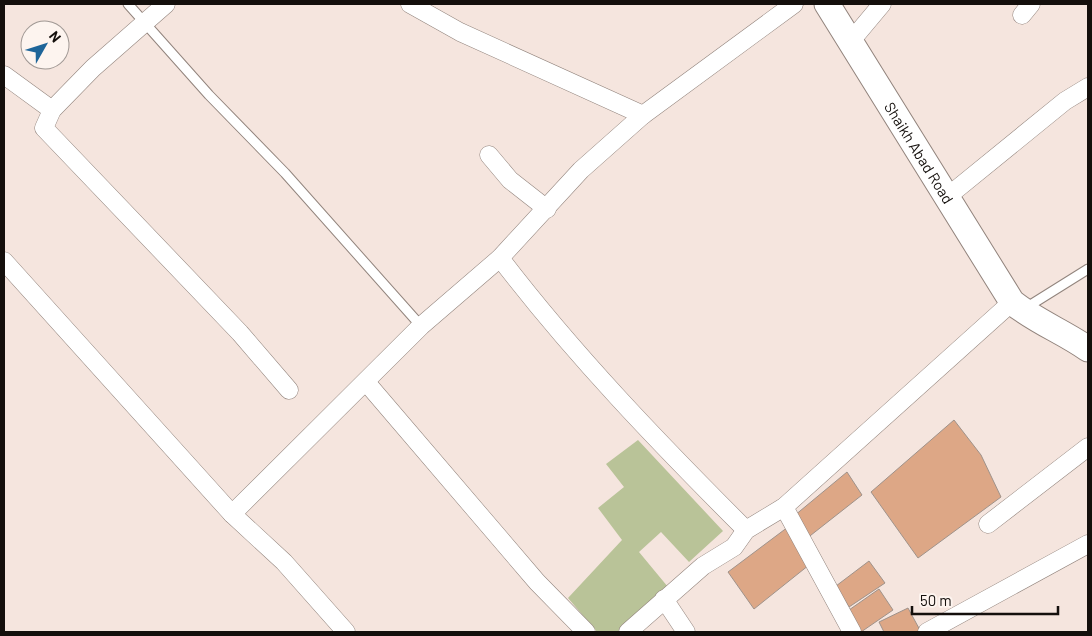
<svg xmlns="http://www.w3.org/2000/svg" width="1092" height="636" viewBox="0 0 1092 636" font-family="Barlow,sans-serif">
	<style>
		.green { fill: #b9c398 }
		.building { fill: #dda786; stroke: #9f928a }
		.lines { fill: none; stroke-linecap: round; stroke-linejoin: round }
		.service-casing { stroke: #92847d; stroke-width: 11 }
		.minor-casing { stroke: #92847d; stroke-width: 19 }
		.secondary-casing { stroke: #92847d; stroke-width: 27 }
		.service { stroke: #fff; stroke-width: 9 }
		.minor { stroke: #fff; stroke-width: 18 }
		.secondary { stroke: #fff; stroke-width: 25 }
		.labels { text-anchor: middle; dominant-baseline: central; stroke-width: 4.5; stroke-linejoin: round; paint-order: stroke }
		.street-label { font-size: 15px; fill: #140f0c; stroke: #fdf4ef }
	</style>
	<rect width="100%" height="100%" fill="#f5e5de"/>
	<polygon class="green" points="638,440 723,531 689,562 661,532 639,552 668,587 617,632 597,632 568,598 622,540 598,508 624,487 606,464"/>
	<g class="building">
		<polygon points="954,420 981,455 1001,497 918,558 871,492"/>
		<polygon points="847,472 862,495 806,539 794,516"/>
		<polygon points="788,527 809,565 754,609 728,572"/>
		<polygon points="869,561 885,583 849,607 836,586"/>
		<polygon points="879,589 893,610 861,632 849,610"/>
		<polygon points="908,608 921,632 884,632 879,622"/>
	</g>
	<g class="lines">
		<g class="service-casing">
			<g id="service">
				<polyline points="128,4 209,95 285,173 421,326"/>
				<polyline points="1024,309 1088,269"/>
			</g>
		</g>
		<g class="minor-casing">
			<g id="minor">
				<polyline points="166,4 93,68 52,110 44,128 240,333 289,390"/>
				<polyline points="410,4 460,32 643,115"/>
				<polyline points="1022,15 1031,4"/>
				<polyline points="851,41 882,4"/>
				<polyline points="4,75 52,110"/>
				<polyline points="489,155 510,180 547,209"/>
				<polyline points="947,197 1065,101 1088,87"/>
				<path d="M500 258C574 355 660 444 746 530"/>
				<polyline points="4,261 232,514 284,562 346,632"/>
				<polyline points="366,382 537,582 586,632"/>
				<polyline points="784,507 852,632"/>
				<polyline points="232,514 421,326 500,258 581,170 643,115 794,4"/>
				<polyline points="988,524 1088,447"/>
				<polyline points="664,599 686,632"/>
				<polyline points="628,632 703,566 734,547 746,530 784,507 1012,302"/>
				<polyline points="927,632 1088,544"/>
			</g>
		</g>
		<g class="secondary-casing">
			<g id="secondary">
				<path id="s1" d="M827 4 1012 302C1035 321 1064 332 1088 349"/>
			</g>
		</g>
		<use href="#service" class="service"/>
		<use href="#minor" class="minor"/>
		<use href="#secondary" class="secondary"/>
	</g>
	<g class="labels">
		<g class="street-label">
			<text stroke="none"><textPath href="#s1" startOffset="175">Shaikh Abad Road</textPath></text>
		</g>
	</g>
	<rect width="1092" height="636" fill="none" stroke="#140f0c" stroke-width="10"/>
	<g transform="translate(45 45) rotate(51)"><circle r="24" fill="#fdf4ef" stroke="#a09894"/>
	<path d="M0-4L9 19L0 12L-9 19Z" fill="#1e6599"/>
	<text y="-8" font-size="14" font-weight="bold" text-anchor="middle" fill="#140f0c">N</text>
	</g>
	<path d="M912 606v8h146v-8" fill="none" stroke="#140f0c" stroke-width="2.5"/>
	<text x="920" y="606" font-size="15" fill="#140f0c" stroke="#fdf4ef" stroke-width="4" paint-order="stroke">50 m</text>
</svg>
